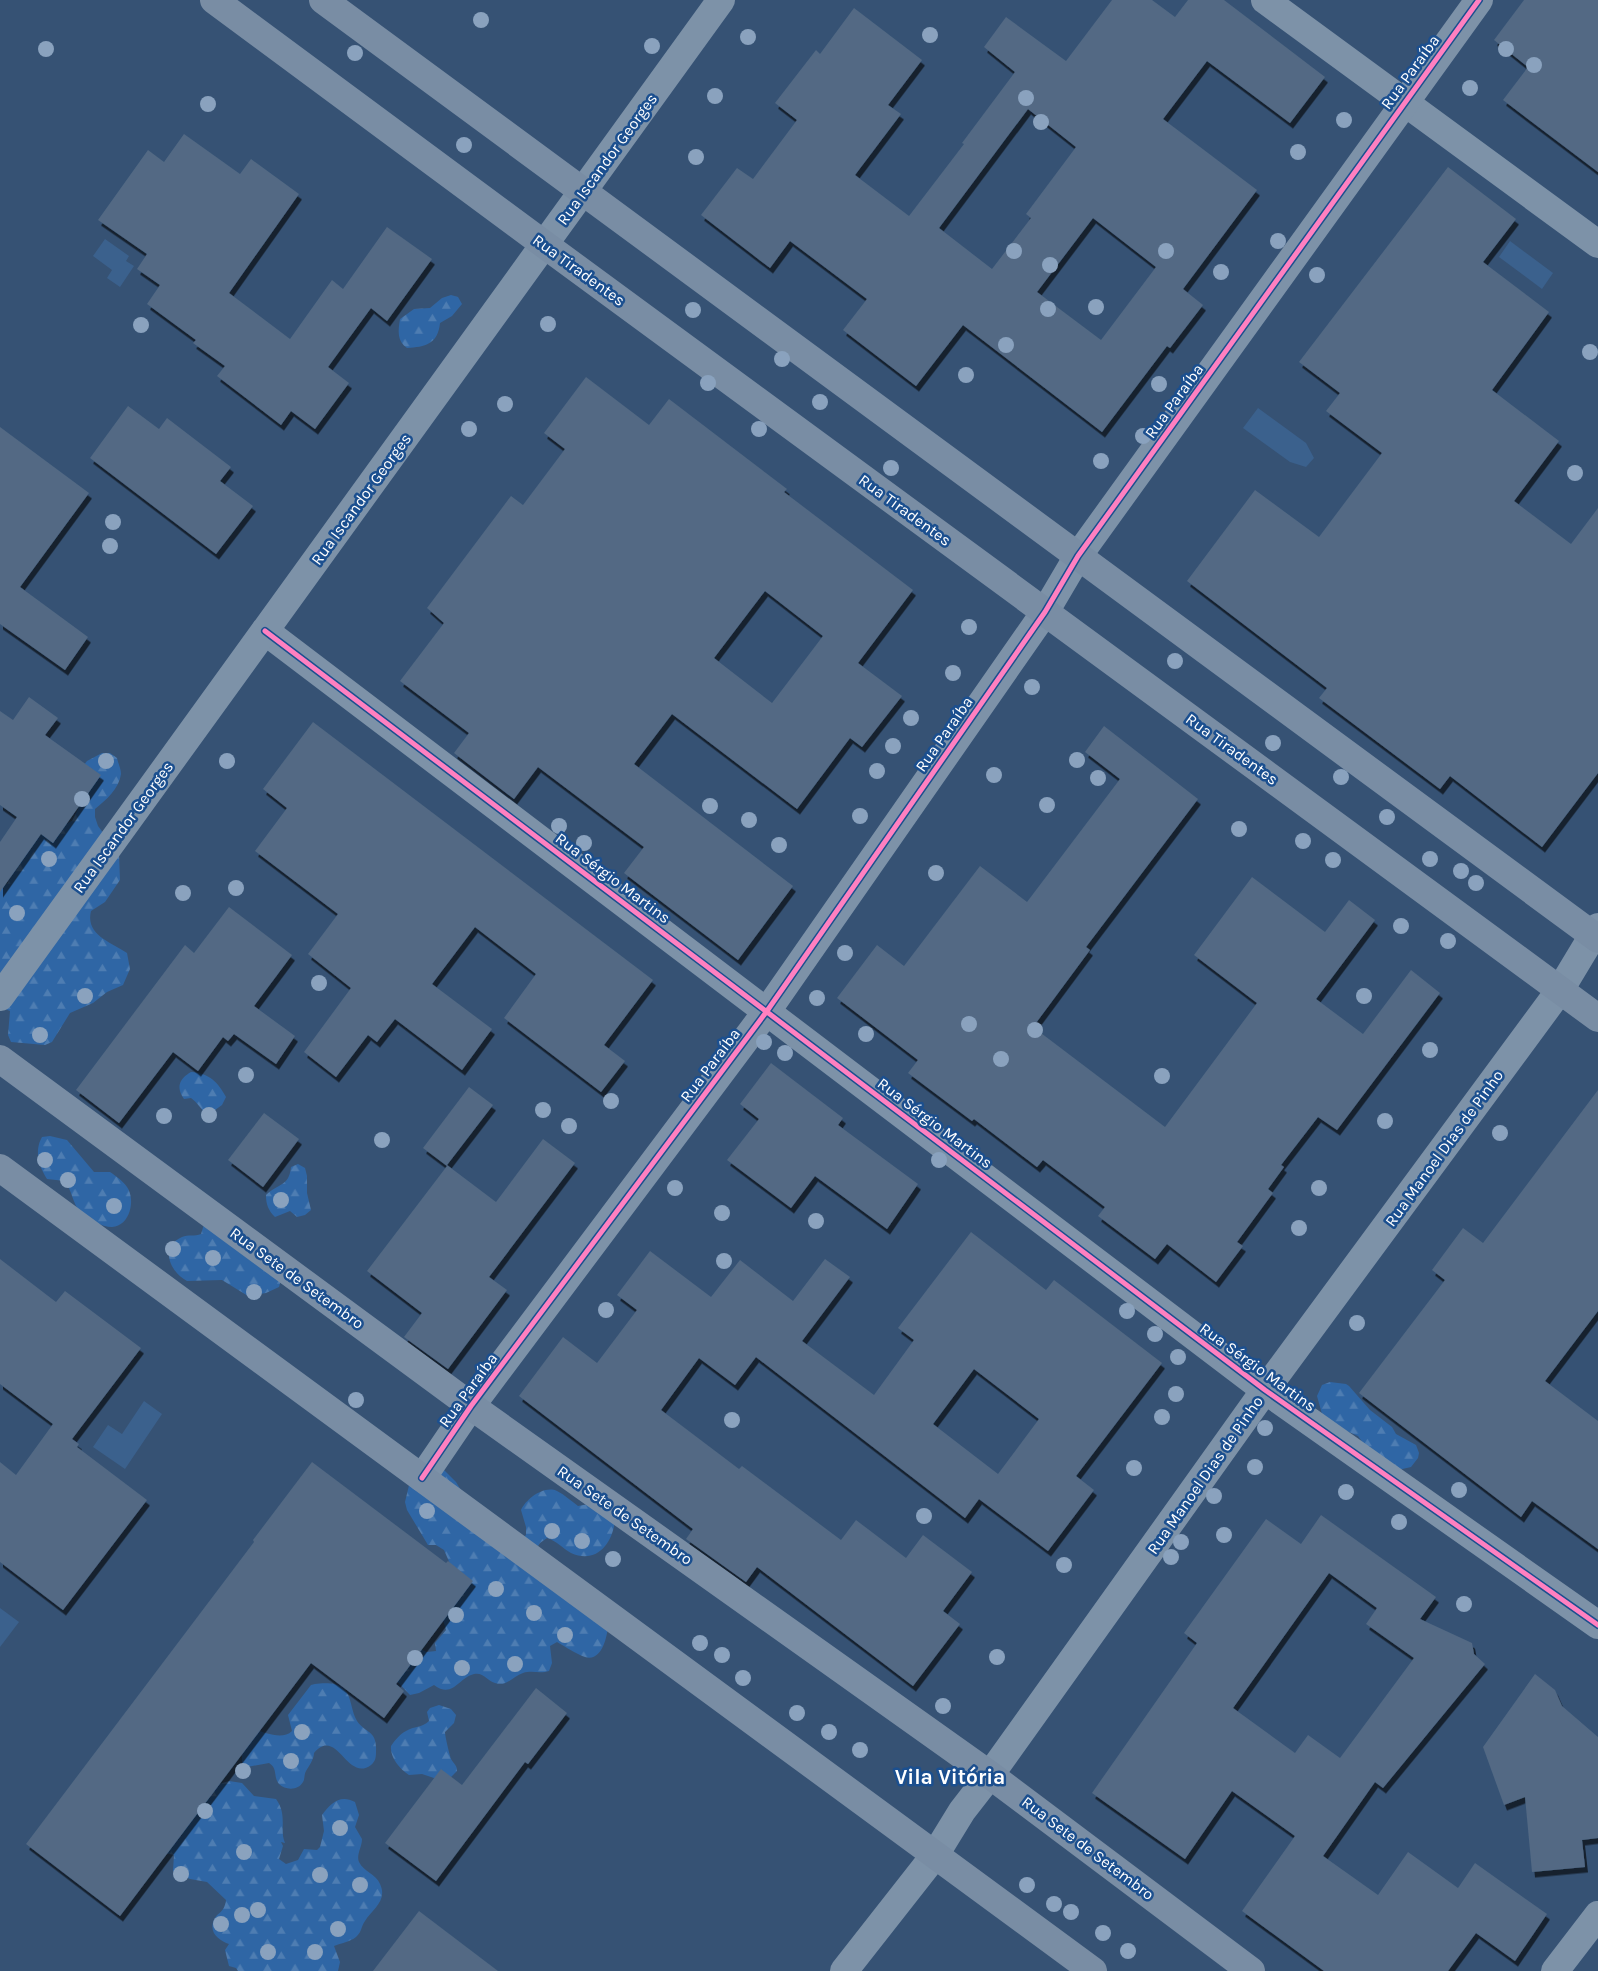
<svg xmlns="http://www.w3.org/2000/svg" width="1598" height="1971" viewBox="0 0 1598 1971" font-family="Karla,sans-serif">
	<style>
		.forest { fill: url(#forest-firs) }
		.water { fill: #3b618d }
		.building { fill: #526984; fill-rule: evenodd; filter: url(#shadow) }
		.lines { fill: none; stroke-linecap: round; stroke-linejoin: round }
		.street { stroke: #7d92a8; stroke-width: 28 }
		.secondary { stroke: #798da4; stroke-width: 28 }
		.cycleway-casing { stroke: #1b4f8f; stroke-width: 8 }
		.cycleway { stroke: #ff80c0; stroke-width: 5 }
		.tree { fill: #8aa2be }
		.labels { text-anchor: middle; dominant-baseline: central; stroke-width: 5; stroke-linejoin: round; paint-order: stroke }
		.street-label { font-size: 16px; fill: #fff; stroke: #1b4f8f }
		.district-label { font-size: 21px; font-weight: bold; fill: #fff; stroke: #1b4f8f }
	</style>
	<defs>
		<pattern id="forest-firs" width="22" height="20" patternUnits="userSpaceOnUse" patternTransform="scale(1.25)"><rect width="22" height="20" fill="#2f66a5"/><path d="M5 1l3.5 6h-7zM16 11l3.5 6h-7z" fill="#4e7db2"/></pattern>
		<filter id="shadow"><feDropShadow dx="3" dy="5.5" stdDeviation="0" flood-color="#0009"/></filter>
	</defs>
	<rect width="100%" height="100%" fill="#365274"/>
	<g class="forest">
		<path d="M451 295 458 297 462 304 452 316 440 323C438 344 425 347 407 348 397 341 398 331 400 319L414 309 430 308 442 298Z"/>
		<path d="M102 753H110L117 758C118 763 121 769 121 774 119 789 106 800 95 809V817L98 826 119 854 120 880 105 902 91 911C85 935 111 942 127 953L130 969 123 985 107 992 93 1003 70 1013 52 1042 45 1045 11 1042 8 1035 10 1011 0 1007V887L7 884 11 877 9 869 42 834 72 821 79 807 77 774 87 761Z"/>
		<path d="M191 1072C209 1073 218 1082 226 1097L222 1105 208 1115C201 1110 198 1103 191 1098L184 1099C176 1087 179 1079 191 1072Z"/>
		<path d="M50 1136 67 1140 94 1172H110C116 1176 123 1181 127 1187 136 1200 130 1226 112 1227 102 1227 87 1219 80 1212 73 1204 72 1191 65 1181L47 1179C39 1166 34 1151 42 1137Z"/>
		<path d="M298 1164 305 1168 307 1176V1193L311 1210 305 1215 297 1217 290 1211 275 1217C268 1210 266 1204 266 1195 278 1183 289 1187 291 1167Z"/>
		<path d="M206 1218 281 1280 279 1287 266 1293 248 1296 222 1280 187 1281C170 1272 159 1247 182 1237 188 1234 195 1237 201 1234Z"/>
		<polygon points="1330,1382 1346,1384 1349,1386 1370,1410 1392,1427 1396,1434 1416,1445 1419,1453 1418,1458 1411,1467 1398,1470 1363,1443 1358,1436 1324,1421 1317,1396 1322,1385"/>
		<path d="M438 1464 456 1482 470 1505 520 1541 526 1535V1527L521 1510C526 1499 544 1485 557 1491 565 1495 571 1501 578 1506L594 1503 615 1518C614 1542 597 1565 571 1553 562 1548 557 1541 547 1538L540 1543 536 1549 608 1626C607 1637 602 1662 585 1657 576 1654 566 1647 557 1642L550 1646 552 1663 549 1671C540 1674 532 1670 523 1673 513 1676 507 1687 495 1683 487 1681 484 1672 474 1674 458 1678 453 1699 434 1685L419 1693 410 1695 393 1677 420 1649 427 1652 436 1651 435 1643 446 1630 439 1606 451 1566 444 1550 436 1545H428L407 1510 405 1502 411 1477Z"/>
		<path d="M315 1684C323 1683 338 1682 344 1689 352 1697 351 1712 357 1721 366 1734 377 1730 376 1751 376 1756 376 1761 371 1765 347 1783 337 1726 314 1753 314 1759 309 1766 306 1771 304 1774 305 1779 303 1782 298 1791 285 1790 279 1784 273 1777 278 1768 269 1763L247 1767 242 1765V1740L253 1729C264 1732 282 1741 292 1731L288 1715 311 1685Z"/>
		<path d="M439 1705 451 1709 456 1715 454 1723 445 1732C445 1737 450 1756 451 1759 454 1764 457 1765 457 1771L451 1777 434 1778 422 1774 409 1775C400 1769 390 1758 391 1746 395 1740 400 1734 406 1731 414 1726 422 1728 429 1721L427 1712 430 1708Z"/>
		<path d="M229 1781 242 1783 254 1796 276 1799C288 1815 279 1830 285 1843L281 1842 283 1846 279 1859 286 1864 298 1860 304 1849 317 1850 320 1847 324 1831 322 1815C331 1803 340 1794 355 1802L359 1815 355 1827 362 1839C362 1847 356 1855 359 1862 364 1872 376 1874 380 1884 388 1901 372 1909 365 1921 361 1926 362 1932 356 1937 350 1942 341 1943 334 1946L340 1962 338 1971H238L236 1968 229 1966 225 1950 229 1944C220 1941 208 1933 214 1920 218 1911 224 1914 226 1900L207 1882 190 1879 173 1871 174 1855 165 1853 216 1785Z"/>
	</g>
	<g class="water">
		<polygon points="105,239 129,256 126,261 134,266 120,287 107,278 112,270 93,256"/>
		<polygon points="1510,241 1553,273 1542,289 1499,257"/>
		<polygon points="1258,408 1306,443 1314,458 1306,467 1290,462 1243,428"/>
		<polygon points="144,1401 162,1414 125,1469 93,1447 108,1425 122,1434"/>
		<polygon points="0,1608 19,1622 0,1647"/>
	</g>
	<g class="building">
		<path d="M1112 0H1152L1175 17 1188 0H1224L1325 77 1290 123 1207 61 1163 119 1257 190 1183 289 1203 305 1170 348 1167 346 1102 432 963 325 916 386 843 330 867 299 790 241 770 268 701 215 737 168 753 179 797 120 775 103 816 50 820 54 854 8 922 60 888 105 901 114 855 175 909 216 964 144 962 143 1015 72 984 47 1006 17 1066 61ZM1028 109 1076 147 1026 214 1031 218 992 269 939 228ZM1093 218 1156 267 1101 340 1037 292Z"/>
		<polygon points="1524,0 1598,0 1598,172 1503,100 1528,67 1494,40"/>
		<polygon points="184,134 240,174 251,159 299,194 229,293 290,339 332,280 343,289 387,227 432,259 387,321 371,308 328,367 349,383 315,429 291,411 281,425 217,376 225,366 193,343 196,340 147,304 160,285 137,269 147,254 98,220 148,150 164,162"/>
		<polygon points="1448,167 1516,219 1483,262 1549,312 1492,390 1559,441 1514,501 1571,544 1598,508 1598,773 1542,847 1450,776 1440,789 1319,698 1327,688 1187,581 1255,490 1319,537 1382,453 1326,411 1340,393 1299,362"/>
		<path d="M586 377 649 425 669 399 787 489 784 492 913 590 858 663 902 696 862 747 850 738 797 809 672 714 634 764 793 886 738 960 624 873 644 847 538 767 514 799 454 753 469 733 400 681 444 623 427 608 511 496 523 505 565 449 544 433ZM765 591 823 636 772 703 714 658Z"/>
		<polygon points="128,406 159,429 167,418 231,467 220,481 253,506 216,554 90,458"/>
		<polygon points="0,427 89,493 20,587 88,637 65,670 0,624"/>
		<polygon points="29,697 58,718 45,735 101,775 53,843 41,834 0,892 0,842 17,817 0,805 0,711 13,720"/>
		<polygon points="313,722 653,980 604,1045 625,1061 601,1092 504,1018 536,974 475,927 432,984 492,1029 462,1070 395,1019 377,1042 368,1035 336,1077 304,1052 351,988 308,954 338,914 255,851 287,808 263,789"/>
		<polygon points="1104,726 1198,799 1086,947 1090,950 1033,1027 1165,1127 1257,1003 1194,955 1252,877 1325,932 1349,900 1375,920 1316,999 1363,1034 1411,970 1440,993 1337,1130 1318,1117 1281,1165 1284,1167 1268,1189 1273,1193 1237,1242 1243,1246 1216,1282 1167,1244 1155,1259 1098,1216 1105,1207 1043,1160 1037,1167 974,1119 972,1121 908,1073 918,1060 837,998 877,945 904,966 980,866 1027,902 1120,779 1085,752"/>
		<polygon points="229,907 292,955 254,1006 295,1036 276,1064 234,1034 228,1041 223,1037 198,1071 173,1052 119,1123 76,1090 185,945 194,953"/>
		<polygon points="771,1063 843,1118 838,1125 918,1184 887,1229 815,1176 791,1208 727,1160 759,1119 740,1104"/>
		<polygon points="469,1087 493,1105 447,1165 496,1202 543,1139 575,1163 489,1277 507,1290 448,1369 404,1337 422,1313 367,1271 447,1166 423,1148"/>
		<polygon points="1598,1090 1598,1311 1545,1381 1598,1421 1598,1549 1532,1501 1521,1517 1359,1393 1445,1280 1432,1270 1463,1228 1483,1243"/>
		<polygon points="264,1113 299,1139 263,1187 228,1160"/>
		<path d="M971 1232 1046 1290 1054 1280 1162 1363 1076 1476 1094 1490 1048 1551 979 1499 965 1518 756 1357 735 1385 699 1358 661 1410 739 1469 742 1466 841 1540 856 1520 906 1558 923 1535 972 1572 943 1611 960 1624 913 1686 757 1567 746 1582 686 1539 693 1529 519 1396 563 1337 597 1363 637 1310 617 1295 650 1251 711 1297 740 1260 793 1301 825 1259 850 1277 802 1341 874 1395 914 1340 898 1328ZM974 1369 1039 1419 998 1474 933 1424Z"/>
		<polygon points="0,1259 56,1302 65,1291 141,1348 72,1439 79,1444 77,1447 147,1500 63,1610 0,1562 0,1462 16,1475 53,1424 0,1384"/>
		<polygon points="312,1462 446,1563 448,1561 473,1581 396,1684 404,1691 384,1718 311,1663 120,1916 26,1844 254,1542 253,1540"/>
		<path d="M1321 1515 1436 1597 1420 1619 1472 1643 1474 1654 1485 1664 1383 1788 1375 1782 1323 1856 1378 1895 1408 1852 1458 1888 1475 1863 1547 1914 1515 1961 1476 1933 1448 1971H1324L1242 1911 1295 1836 1232 1791 1185 1859 1092 1793 1197 1643 1184 1633 1266 1519 1301 1544ZM1329 1573 1377 1608 1366 1624 1414 1658 1340 1758 1308 1735 1295 1753 1233 1708Z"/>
		<polygon points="1535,1674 1555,1690 1562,1706 1598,1737 1598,1838 1582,1840 1585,1867 1532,1872 1525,1797 1504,1805 1483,1747"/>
		<polygon points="536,1688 567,1713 528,1764 525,1762 436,1881 385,1843 441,1769 462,1785"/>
		<polygon points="419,1911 498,1971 373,1971"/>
	</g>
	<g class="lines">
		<g class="street">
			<polyline points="1265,0 1598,244"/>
			<polyline points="265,631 1265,1390 1598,1625"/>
			<polyline points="0,997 721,0"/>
			<polyline points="422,1478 471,1406 767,1011 1045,612 1078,556 1479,0"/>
			<polyline points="844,1971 935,1855 962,1811 990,1775 1265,1390 1560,990 1598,927"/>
			<polyline points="1555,1971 1598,1915"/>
		</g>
		<g class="secondary">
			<polyline points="214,0 545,245 1598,1018"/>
			<polyline points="323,0 1598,939"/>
			<polyline points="0,1059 471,1406 990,1775 1251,1971"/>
			<polyline points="0,1168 1093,1971"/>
		</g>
		<g class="cycleway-casing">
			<g id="cycleway">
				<polyline points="265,631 1265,1390 1598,1625"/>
				<polyline points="422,1478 471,1406 767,1011 1045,612 1078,556 1479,0"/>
			</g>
		</g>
		<use href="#cycleway" class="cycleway"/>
	</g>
	<g class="tree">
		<circle cx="481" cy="20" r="8"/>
		<circle cx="930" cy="35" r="8"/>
		<circle cx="748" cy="37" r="8"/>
		<circle cx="652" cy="46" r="8"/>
		<circle cx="46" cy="49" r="8"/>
		<circle cx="1506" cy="49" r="8"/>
		<circle cx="355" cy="53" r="8"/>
		<circle cx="1534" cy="65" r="8"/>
		<circle cx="1470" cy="88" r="8"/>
		<circle cx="715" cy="96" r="8"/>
		<circle cx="1026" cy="98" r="8"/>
		<circle cx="208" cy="104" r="8"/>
		<circle cx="1344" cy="120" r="8"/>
		<circle cx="1041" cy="122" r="8"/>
		<circle cx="464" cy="145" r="8"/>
		<circle cx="1298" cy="152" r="8"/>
		<circle cx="696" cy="157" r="8"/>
		<circle cx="1278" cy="241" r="8"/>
		<circle cx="1014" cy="251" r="8"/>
		<circle cx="1166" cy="251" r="8"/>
		<circle cx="1050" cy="265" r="8"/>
		<circle cx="1221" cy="272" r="8"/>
		<circle cx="1317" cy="275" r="8"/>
		<circle cx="1096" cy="307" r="8"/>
		<circle cx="1048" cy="309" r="8"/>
		<circle cx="693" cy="310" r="8"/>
		<circle cx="548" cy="324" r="8"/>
		<circle cx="141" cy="325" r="8"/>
		<circle cx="1006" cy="345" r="8"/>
		<circle cx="1590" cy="352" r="8"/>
		<circle cx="782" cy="359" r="8"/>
		<circle cx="966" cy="375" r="8"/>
		<circle cx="708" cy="383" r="8"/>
		<circle cx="1159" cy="384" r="8"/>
		<circle cx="820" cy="402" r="8"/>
		<circle cx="505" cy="404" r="8"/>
		<circle cx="469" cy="429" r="8"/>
		<circle cx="759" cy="429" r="8"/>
		<circle cx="1143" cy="436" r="8"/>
		<circle cx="1101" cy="461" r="8"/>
		<circle cx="891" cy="468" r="8"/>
		<circle cx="1575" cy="473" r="8"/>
		<circle cx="113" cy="522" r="8"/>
		<circle cx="110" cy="546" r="8"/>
		<circle cx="969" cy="627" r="8"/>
		<circle cx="1175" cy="661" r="8"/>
		<circle cx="953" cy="673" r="8"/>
		<circle cx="1032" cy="687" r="8"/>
		<circle cx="911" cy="718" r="8"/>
		<circle cx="1273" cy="743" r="8"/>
		<circle cx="893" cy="746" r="8"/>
		<circle cx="1077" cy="760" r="8"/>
		<circle cx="106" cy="761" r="8"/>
		<circle cx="227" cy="761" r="8"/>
		<circle cx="877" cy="771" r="8"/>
		<circle cx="994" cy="775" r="8"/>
		<circle cx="1341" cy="777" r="8"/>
		<circle cx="1098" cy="778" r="8"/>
		<circle cx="82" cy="799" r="8"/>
		<circle cx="1047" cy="805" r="8"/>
		<circle cx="710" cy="806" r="8"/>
		<circle cx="860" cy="816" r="8"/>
		<circle cx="1387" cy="817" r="8"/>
		<circle cx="749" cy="820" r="8"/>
		<circle cx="559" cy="826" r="8"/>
		<circle cx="1239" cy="829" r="8"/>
		<circle cx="1303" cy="841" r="8"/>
		<circle cx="584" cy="843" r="8"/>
		<circle cx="779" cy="845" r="8"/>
		<circle cx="49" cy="859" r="8"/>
		<circle cx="1430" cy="859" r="8"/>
		<circle cx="1333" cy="860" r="8"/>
		<circle cx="1461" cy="871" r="8"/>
		<circle cx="936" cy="873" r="8"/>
		<circle cx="1476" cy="883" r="8"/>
		<circle cx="236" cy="888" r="8"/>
		<circle cx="183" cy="893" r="8"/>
		<circle cx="17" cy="913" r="8"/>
		<circle cx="1401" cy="926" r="8"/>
		<circle cx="1448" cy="941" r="8"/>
		<circle cx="845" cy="953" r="8"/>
		<circle cx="319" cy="983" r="8"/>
		<circle cx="85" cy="996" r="8"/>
		<circle cx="1364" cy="996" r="8"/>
		<circle cx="817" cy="998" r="8"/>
		<circle cx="969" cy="1024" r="8"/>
		<circle cx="1035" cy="1030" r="8"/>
		<circle cx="866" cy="1034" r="8"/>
		<circle cx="40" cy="1035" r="8"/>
		<circle cx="764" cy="1042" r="8"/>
		<circle cx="1430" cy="1050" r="8"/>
		<circle cx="785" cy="1053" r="8"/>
		<circle cx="1001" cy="1059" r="8"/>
		<circle cx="246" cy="1075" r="8"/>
		<circle cx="1162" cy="1076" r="8"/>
		<circle cx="611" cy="1101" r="8"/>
		<circle cx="543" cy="1110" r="8"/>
		<circle cx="209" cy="1115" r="8"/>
		<circle cx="164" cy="1116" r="8"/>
		<circle cx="1385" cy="1121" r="8"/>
		<circle cx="569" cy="1126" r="8"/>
		<circle cx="1500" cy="1133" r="8"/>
		<circle cx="382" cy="1140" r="8"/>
		<circle cx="45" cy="1160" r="8"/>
		<circle cx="939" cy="1160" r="8"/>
		<circle cx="68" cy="1180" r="8"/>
		<circle cx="675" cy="1188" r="8"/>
		<circle cx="1319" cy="1188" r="8"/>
		<circle cx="281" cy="1200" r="8"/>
		<circle cx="114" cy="1206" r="8"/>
		<circle cx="722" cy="1213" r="8"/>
		<circle cx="816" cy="1221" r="8"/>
		<circle cx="1299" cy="1228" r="8"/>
		<circle cx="173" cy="1249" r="8"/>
		<circle cx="213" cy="1258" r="8"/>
		<circle cx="724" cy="1261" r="8"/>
		<circle cx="254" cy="1292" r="8"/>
		<circle cx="606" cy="1310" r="8"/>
		<circle cx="1127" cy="1311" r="8"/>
		<circle cx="1357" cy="1323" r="8"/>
		<circle cx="1155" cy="1334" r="8"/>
		<circle cx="1178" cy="1357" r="8"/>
		<circle cx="1176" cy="1394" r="8"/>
		<circle cx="356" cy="1400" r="8"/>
		<circle cx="1162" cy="1417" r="8"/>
		<circle cx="732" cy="1420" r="8"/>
		<circle cx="1265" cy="1428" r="8"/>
		<circle cx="1255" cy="1467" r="8"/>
		<circle cx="1134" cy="1468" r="8"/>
		<circle cx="1459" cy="1490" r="8"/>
		<circle cx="1346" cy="1492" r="8"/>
		<circle cx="1214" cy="1496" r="8"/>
		<circle cx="427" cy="1511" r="8"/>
		<circle cx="924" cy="1516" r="8"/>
		<circle cx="1399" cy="1522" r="8"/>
		<circle cx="552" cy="1531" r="8"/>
		<circle cx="1224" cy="1535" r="8"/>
		<circle cx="582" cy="1541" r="8"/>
		<circle cx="1181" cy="1542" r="8"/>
		<circle cx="1171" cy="1557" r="8"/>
		<circle cx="613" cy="1559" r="8"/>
		<circle cx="1064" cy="1565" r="8"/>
		<circle cx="496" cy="1589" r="8"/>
		<circle cx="1464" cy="1604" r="8"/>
		<circle cx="534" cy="1613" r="8"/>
		<circle cx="456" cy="1615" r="8"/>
		<circle cx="565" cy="1635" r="8"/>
		<circle cx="700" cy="1643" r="8"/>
		<circle cx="722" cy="1655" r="8"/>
		<circle cx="997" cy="1657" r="8"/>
		<circle cx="415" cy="1658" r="8"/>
		<circle cx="515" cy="1664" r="8"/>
		<circle cx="462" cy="1668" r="8"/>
		<circle cx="743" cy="1678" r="8"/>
		<circle cx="943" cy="1706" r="8"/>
		<circle cx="797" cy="1713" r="8"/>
		<circle cx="302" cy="1732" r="8"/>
		<circle cx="829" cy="1732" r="8"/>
		<circle cx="860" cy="1750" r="8"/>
		<circle cx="291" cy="1761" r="8"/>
		<circle cx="243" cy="1771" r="8"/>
		<circle cx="205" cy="1811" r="8"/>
		<circle cx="340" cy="1828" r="8"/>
		<circle cx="244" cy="1852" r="8"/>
		<circle cx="181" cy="1874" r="8"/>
		<circle cx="320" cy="1875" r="8"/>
		<circle cx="360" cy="1885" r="8"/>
		<circle cx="1027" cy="1885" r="8"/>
		<circle cx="1054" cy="1904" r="8"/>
		<circle cx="258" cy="1910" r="8"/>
		<circle cx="1071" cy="1912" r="8"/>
		<circle cx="242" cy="1915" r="8"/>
		<circle cx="221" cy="1924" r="8"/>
		<circle cx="338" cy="1929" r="8"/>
		<circle cx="1103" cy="1933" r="8"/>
		<circle cx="1128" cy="1951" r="8"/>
		<circle cx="268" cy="1952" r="8"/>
		<circle cx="315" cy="1952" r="8"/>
	</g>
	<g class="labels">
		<g class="street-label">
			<text transform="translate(1410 72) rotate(-54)">Rua Paraíba</text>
			<text transform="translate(607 159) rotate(-54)">Rua Iscandor Georges</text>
			<text transform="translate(579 270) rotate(36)">Rua Tiradentes</text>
			<text transform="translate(1174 401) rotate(-54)">Rua Paraíba</text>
			<text transform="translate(361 499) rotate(-54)">Rua Iscandor Georges</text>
			<text transform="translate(905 510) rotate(36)">Rua Tiradentes</text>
			<text transform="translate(944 734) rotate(-55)">Rua Paraíba</text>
			<text transform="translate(1232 749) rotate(36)">Rua Tiradentes</text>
			<text transform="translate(123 827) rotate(-54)">Rua Iscandor Georges</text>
			<text transform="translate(613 878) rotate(37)">Rua Sérgio Martins</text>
			<text transform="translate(710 1065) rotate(-53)">Rua Paraíba</text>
			<text transform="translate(935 1123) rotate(37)">Rua Sérgio Martins</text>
			<text transform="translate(1444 1148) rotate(-54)">Rua Manoel Dias de Pinho</text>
			<text transform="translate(297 1278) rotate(36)">Rua Sete de Setembro</text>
			<text transform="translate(1258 1367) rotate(36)">Rua Sérgio Martins</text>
			<text transform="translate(468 1390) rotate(-54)">Rua Paraíba</text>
			<text transform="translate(1205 1475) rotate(-55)">Rua Manoel Dias de Pinho</text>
			<text transform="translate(625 1515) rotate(35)">Rua Sete de Setembro</text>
			<text transform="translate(1088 1848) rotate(37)">Rua Sete de Setembro</text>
		</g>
		<g class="district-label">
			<text x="950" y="1777">Vila Vitória</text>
		</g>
	</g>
</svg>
